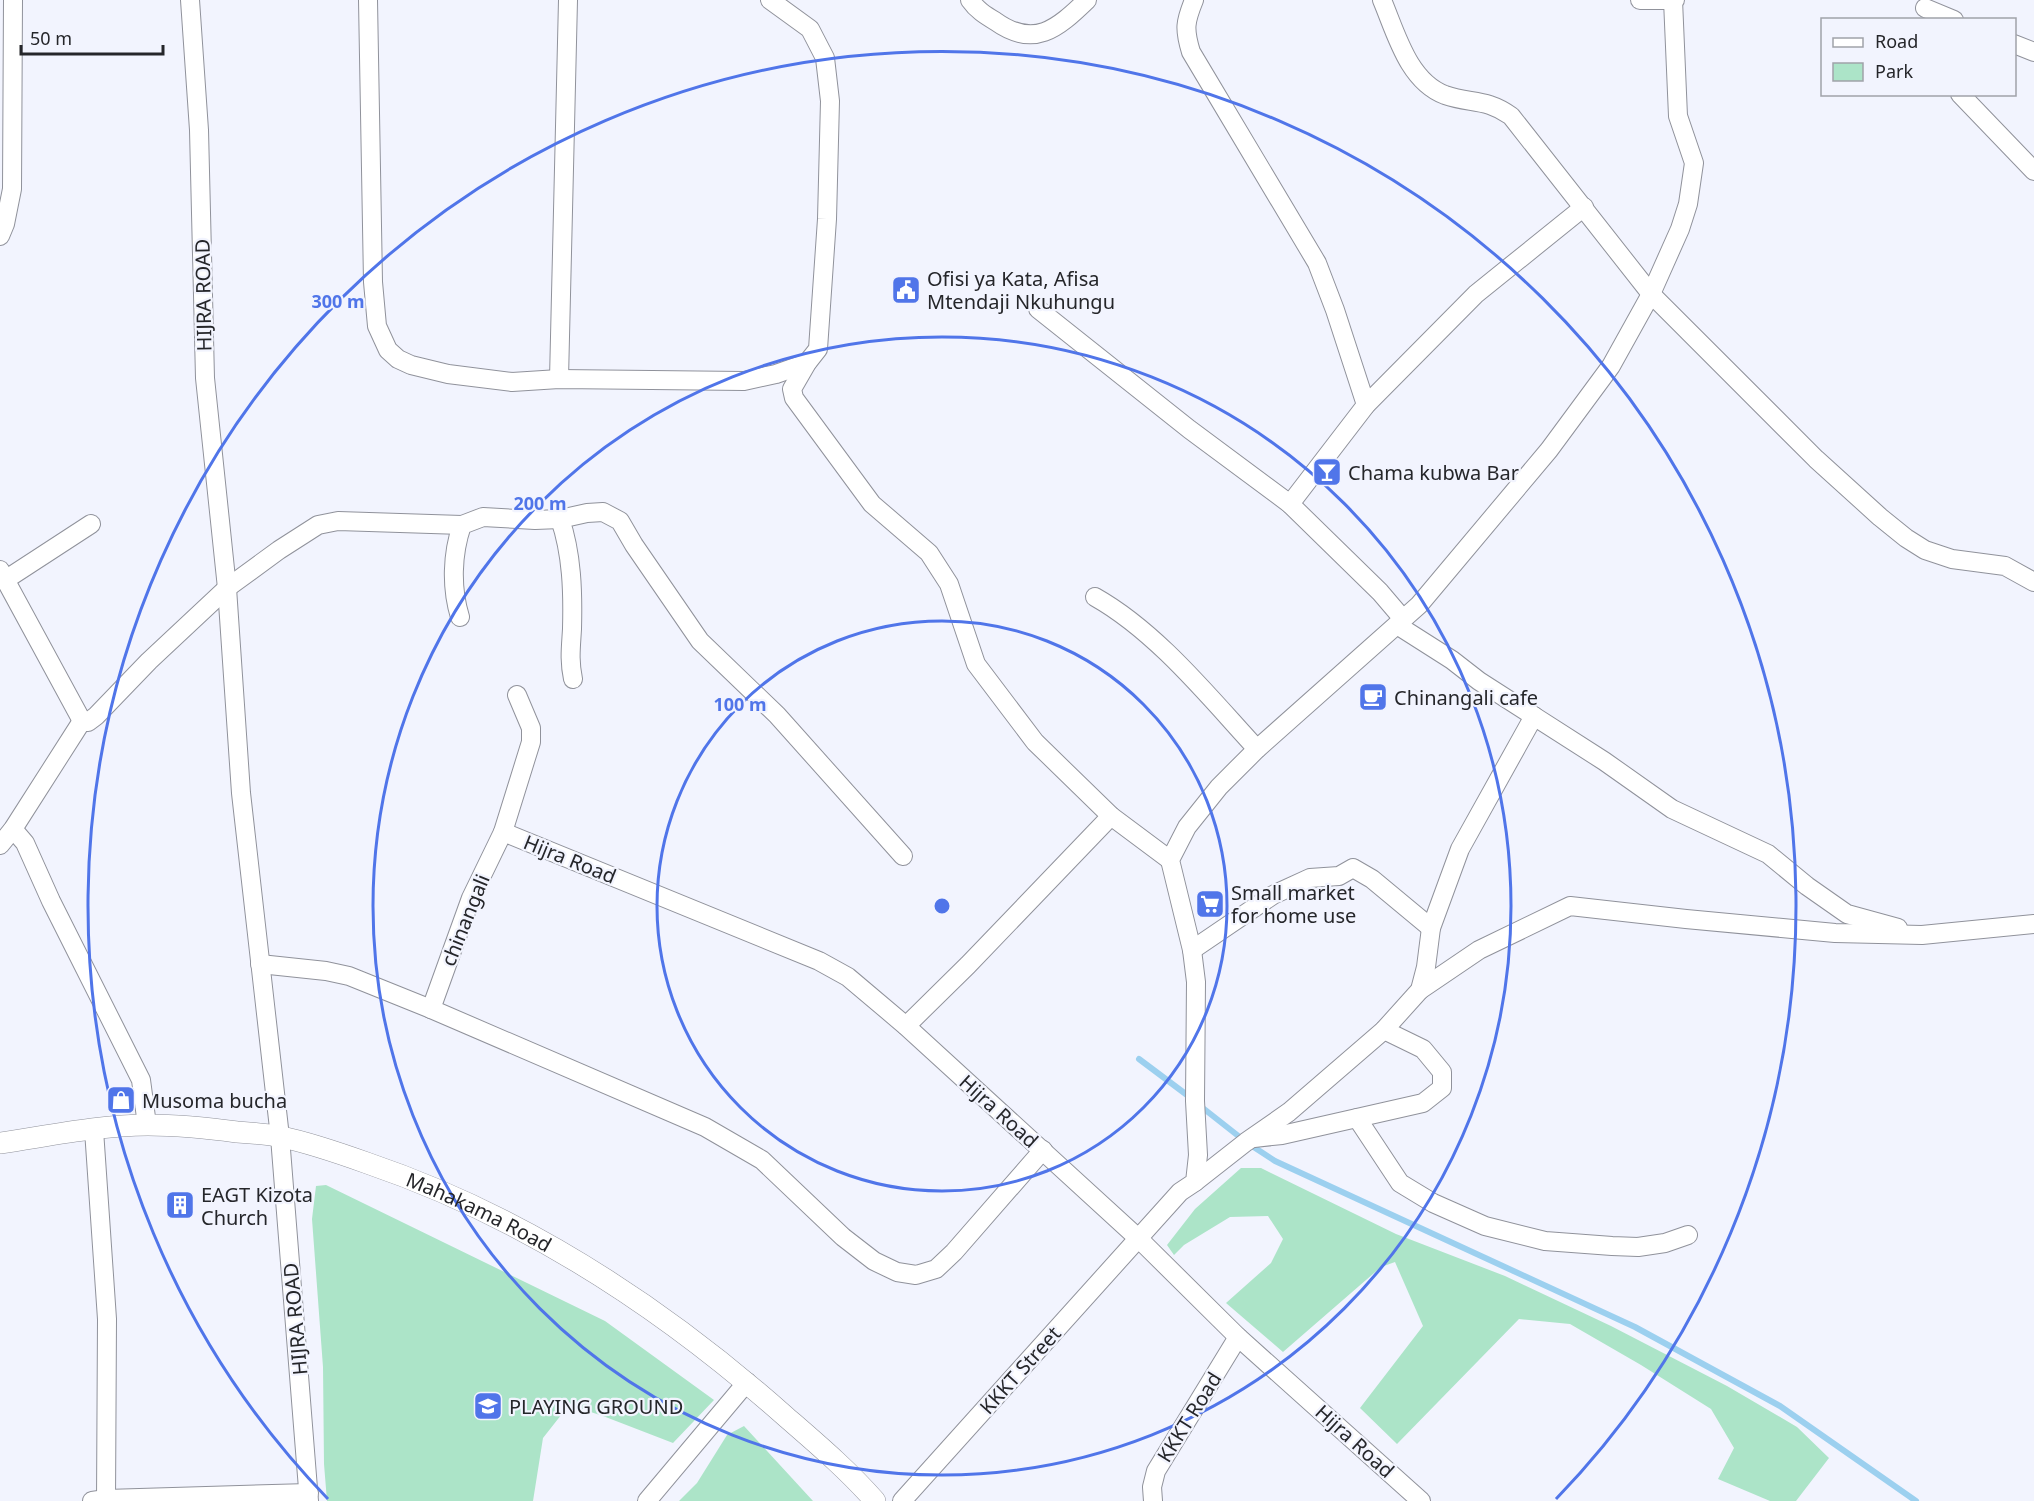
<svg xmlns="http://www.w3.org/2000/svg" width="2034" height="1501" viewBox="0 0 2034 1501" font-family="'Noto Sans',sans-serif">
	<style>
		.green { fill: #ace4c8 }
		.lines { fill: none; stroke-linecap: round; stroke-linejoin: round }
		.stream { stroke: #9cd0ef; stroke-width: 6 }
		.minor-casing { stroke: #90929b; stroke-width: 20 }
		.tertiary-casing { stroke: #90929b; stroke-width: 22 }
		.minor { stroke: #fff; stroke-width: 18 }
		.tertiary { stroke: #fff; stroke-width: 21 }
		.ring { fill: none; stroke: #5075e9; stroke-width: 3 }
		.labels { text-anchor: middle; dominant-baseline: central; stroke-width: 4.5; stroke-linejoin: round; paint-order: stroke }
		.poi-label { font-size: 20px; fill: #25262a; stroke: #f2f4fe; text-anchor: start }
		.street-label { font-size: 20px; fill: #25262a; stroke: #f2f4fe }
		.centre { fill: #5075e9; stroke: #f2f4fe; stroke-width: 3 }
		.ring-label { font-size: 18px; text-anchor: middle; font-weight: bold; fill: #5075e9; stroke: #f2f4fe; stroke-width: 4.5; stroke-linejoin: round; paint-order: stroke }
	</style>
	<rect width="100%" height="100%" fill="#f2f4fe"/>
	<g class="green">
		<polygon points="1241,1168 1261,1168 1396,1234 1505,1276 1611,1326 1727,1386 1797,1427 1829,1458 1796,1501 1770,1501 1718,1479 1734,1448 1711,1409 1641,1365 1570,1324 1519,1319 1397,1444 1360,1408 1423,1326 1395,1262 1381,1267 1283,1352 1226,1303 1271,1263 1283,1239 1268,1216 1230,1217 1184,1245 1174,1255 1167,1245 1195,1209"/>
		<polygon points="326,1185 605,1321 714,1400 673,1443 603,1416 569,1405 543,1438 533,1501 327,1501 324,1464 323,1367 312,1219 316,1186"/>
		<polygon points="744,1426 813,1501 679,1501 697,1483 727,1435"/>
	</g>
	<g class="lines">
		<g class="stream">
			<polyline points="1139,1059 1191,1098"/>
			<polyline points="1199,1105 1246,1142 1275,1161 1635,1327 1780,1406 1916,1501"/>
		</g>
		<g class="minor-casing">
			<g id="minor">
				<polyline points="190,0 199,130 205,378 227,588 241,793 280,1137 309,1501"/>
				<polyline points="368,0 373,282 377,326 388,350 398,359 411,365 448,374 512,382 559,379 744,381 776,374 807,363"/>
				<polyline points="770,0 810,29 825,58 830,101 827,219 818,349 807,363 792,389 794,398 872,504 929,553 949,584 976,664 1035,742 1111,816 1170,860"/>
				<path d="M970 0C977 10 985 15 995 21 1034 49 1057 29 1087 0"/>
				<path d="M1194 0C1185 22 1184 29 1191 52L1317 263 1335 310 1366 405"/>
				<path d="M1382 0C1396 33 1408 81 1445 95 1471 104 1486 98 1511 116L1651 294 1816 459 1880 517 1906 538 1925 550 1952 559 2005 566 2034 582"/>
				<polyline points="1640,0 1675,0"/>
				<polyline points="1925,8 1954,20"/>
				<polyline points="2014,44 2034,52"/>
				<polyline points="1960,94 2034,171"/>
				<polyline points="0,236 5,224 12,189 13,0"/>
				<polyline points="1038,309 1189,429 1290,504 1380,592 1403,619"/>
				<polyline points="559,379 568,0"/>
				<polyline points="1290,504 1366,405 1476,294 1584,207"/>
				<path d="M560 519C572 554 573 592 572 629 571 647 569 660 573 679"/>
				<polyline points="0,570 82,721"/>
				<polyline points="5,580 91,524"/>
				<path d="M1095 597C1157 632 1209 697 1257 749"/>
				<path d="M460 617C451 588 452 554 462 525L483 517 535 520 560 519 587 513 603 512 620 521 634 545 700 641 777 715 903 856"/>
				<polyline points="1397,625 1452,660 1479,681 1604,761 1672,809 1768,854 1807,886 1847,914 1898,928"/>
				<polyline points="13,829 25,843 51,901 141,1080 147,1125"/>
				<polyline points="503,832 819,961 848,977 906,1026 1139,1239 1238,1337 1421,1501"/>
				<polyline points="0,845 13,829 82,721 88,722 96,716 149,661 227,588 279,550 318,525 338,521 462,525"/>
				<polyline points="1192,950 1273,895 1310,878 1339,876 1353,868 1372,879 1431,928"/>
				<polyline points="260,964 326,971 349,976 431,1009 705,1127 762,1160 843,1237 874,1261 897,1272 916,1275 936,1269 954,1252 1043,1150"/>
				<polyline points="1420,990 1479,950 1570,906 1686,919 1835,933 1922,935 2034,924"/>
				<polyline points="431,1009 471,898 503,832 531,742 531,728 517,695"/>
				<polyline points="906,1026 968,965 1111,816"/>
				<polyline points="1357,1118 1400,1183 1433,1203 1485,1226 1545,1241 1612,1246 1638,1247 1665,1243 1688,1235"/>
				<polyline points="94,1130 107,1319 106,1501"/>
				<polyline points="1254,1138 1282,1135 1423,1103 1442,1088 1442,1072 1423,1049 1384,1030"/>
				<polyline points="1195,1182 1246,1142 1289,1112 1384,1030 1420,990 1426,967 1431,928 1460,849 1534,716"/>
				<polyline points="92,1501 106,1499 309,1493"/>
				<polyline points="647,1501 747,1382"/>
				<polyline points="902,1501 1180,1192 1195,1182 1198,1155 1195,1101 1196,982 1192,950 1170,860 1187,827 1219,787 1257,749 1419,605 1549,450 1611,366 1651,294 1680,229 1688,204 1694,163 1678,116 1673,0"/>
				<polyline points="1153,1501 1152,1487 1156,1471 1238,1337"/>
			</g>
		</g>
		<g class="tertiary-casing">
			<g id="tertiary">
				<path id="s1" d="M0 1143C48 1136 99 1125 148 1125 177 1125 208 1128 237 1132 252 1133 267 1134 282 1137 310 1143 339 1153 367 1163 523 1216 662 1307 785 1416 816 1443 848 1470 875 1501"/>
			</g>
		</g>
		<use href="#minor" class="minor"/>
		<use href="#tertiary" class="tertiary"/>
	</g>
	<g class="ring">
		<circle cx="942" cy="906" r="285"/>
		<circle cx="942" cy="906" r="569"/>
		<path d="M328 1499A854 854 0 1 1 1556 1499"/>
	</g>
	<defs>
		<g id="civic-square" transform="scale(1.5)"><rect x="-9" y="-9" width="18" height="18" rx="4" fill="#5075e9" stroke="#f2f4fe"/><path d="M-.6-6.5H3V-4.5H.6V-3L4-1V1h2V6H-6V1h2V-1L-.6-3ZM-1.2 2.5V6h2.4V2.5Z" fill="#fff"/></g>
		<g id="bar-square" transform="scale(1.5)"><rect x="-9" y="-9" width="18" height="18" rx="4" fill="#5075e9" stroke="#f2f4fe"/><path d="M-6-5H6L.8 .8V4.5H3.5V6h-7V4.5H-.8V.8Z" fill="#fff"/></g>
		<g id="cafe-square" transform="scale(1.5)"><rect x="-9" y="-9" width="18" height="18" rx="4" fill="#5075e9" stroke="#f2f4fe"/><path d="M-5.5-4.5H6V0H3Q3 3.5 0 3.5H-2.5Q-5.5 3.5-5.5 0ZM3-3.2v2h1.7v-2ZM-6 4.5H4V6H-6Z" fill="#fff"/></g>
		<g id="supermarket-square" transform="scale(1.5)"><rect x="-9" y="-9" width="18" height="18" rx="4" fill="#5075e9" stroke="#f2f4fe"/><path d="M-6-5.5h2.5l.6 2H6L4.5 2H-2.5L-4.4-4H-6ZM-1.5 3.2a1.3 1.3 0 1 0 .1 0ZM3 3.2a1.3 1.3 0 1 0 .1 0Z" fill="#fff"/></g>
		<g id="shop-square" transform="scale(1.5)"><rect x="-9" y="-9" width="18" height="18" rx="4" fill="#5075e9" stroke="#f2f4fe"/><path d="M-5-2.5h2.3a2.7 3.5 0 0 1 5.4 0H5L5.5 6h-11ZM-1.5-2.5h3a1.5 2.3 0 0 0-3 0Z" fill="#fff"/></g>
		<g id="building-square" transform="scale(1.5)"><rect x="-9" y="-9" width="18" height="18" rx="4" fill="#5075e9" stroke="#f2f4fe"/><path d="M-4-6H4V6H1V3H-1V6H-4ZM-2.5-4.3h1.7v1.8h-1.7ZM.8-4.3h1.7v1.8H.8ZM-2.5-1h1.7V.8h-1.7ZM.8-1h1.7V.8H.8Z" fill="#fff"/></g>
		<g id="school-square" transform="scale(1.5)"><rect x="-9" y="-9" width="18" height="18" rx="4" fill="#5075e9" stroke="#f2f4fe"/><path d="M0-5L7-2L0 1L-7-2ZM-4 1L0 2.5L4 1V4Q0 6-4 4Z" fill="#fff"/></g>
	</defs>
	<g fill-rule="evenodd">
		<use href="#civic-square" x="906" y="290"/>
		<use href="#bar-square" x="1327" y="472"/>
		<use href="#cafe-square" x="1373" y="697"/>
		<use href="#supermarket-square" x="1210" y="904"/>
		<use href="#shop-square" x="121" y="1100"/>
		<use href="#building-square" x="180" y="1205"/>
		<use href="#school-square" x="488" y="1406"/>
	</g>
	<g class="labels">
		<g class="poi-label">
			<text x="927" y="278">Ofisi ya Kata, Afisa<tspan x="927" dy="23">Mtendaji Nkuhungu</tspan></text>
			<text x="1348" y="472">Chama kubwa Bar</text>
			<text x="1394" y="697">Chinangali cafe</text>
			<text x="1231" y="892">Small market<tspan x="1231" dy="23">for home use</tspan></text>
			<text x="142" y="1100">Musoma bucha</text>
			<text x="201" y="1194">EAGT Kizota<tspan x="201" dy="23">Church</tspan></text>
			<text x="509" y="1406">PLAYING GROUND</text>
		</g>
		<g class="street-label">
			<text transform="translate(203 295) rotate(-91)">HIJRA ROAD</text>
			<text transform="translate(570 859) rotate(22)">Hijra Road</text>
			<text transform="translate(465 920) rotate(-68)">chinangali</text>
			<text transform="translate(999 1111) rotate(42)">Hijra Road</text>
			<text stroke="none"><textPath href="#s1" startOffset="495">Mahakama Road</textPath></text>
			<text transform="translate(295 1319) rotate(-95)">HIJRA ROAD</text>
			<text transform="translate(1020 1370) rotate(-48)">KKKT Street</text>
			<text transform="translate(1189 1417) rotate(-58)">KKKT Road</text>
			<text transform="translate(1355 1441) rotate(42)">Hijra Road</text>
		</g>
	</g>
	<circle cx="942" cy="906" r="9" class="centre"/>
	<g class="ring-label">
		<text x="338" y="308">300 m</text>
		<text x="540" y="510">200 m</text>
		<text x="740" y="711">100 m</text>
	</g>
	<rect x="1821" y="18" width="195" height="78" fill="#f2f4fe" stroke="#a0a2a9" stroke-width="1.5"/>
	<rect x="1833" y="38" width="30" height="9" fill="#ffffff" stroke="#a0a2a9" stroke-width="1.5"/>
	<text x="1875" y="48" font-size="18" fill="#25262a">Road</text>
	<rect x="1833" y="63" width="30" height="18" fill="#ace4c8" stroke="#a0a2a9" stroke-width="1.5"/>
	<text x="1875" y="78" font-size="18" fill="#25262a">Park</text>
	<path d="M21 45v9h142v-9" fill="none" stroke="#25262a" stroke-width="3"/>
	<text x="30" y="45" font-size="18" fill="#25262a" stroke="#f2f4fe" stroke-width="4.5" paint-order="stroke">50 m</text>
</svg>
